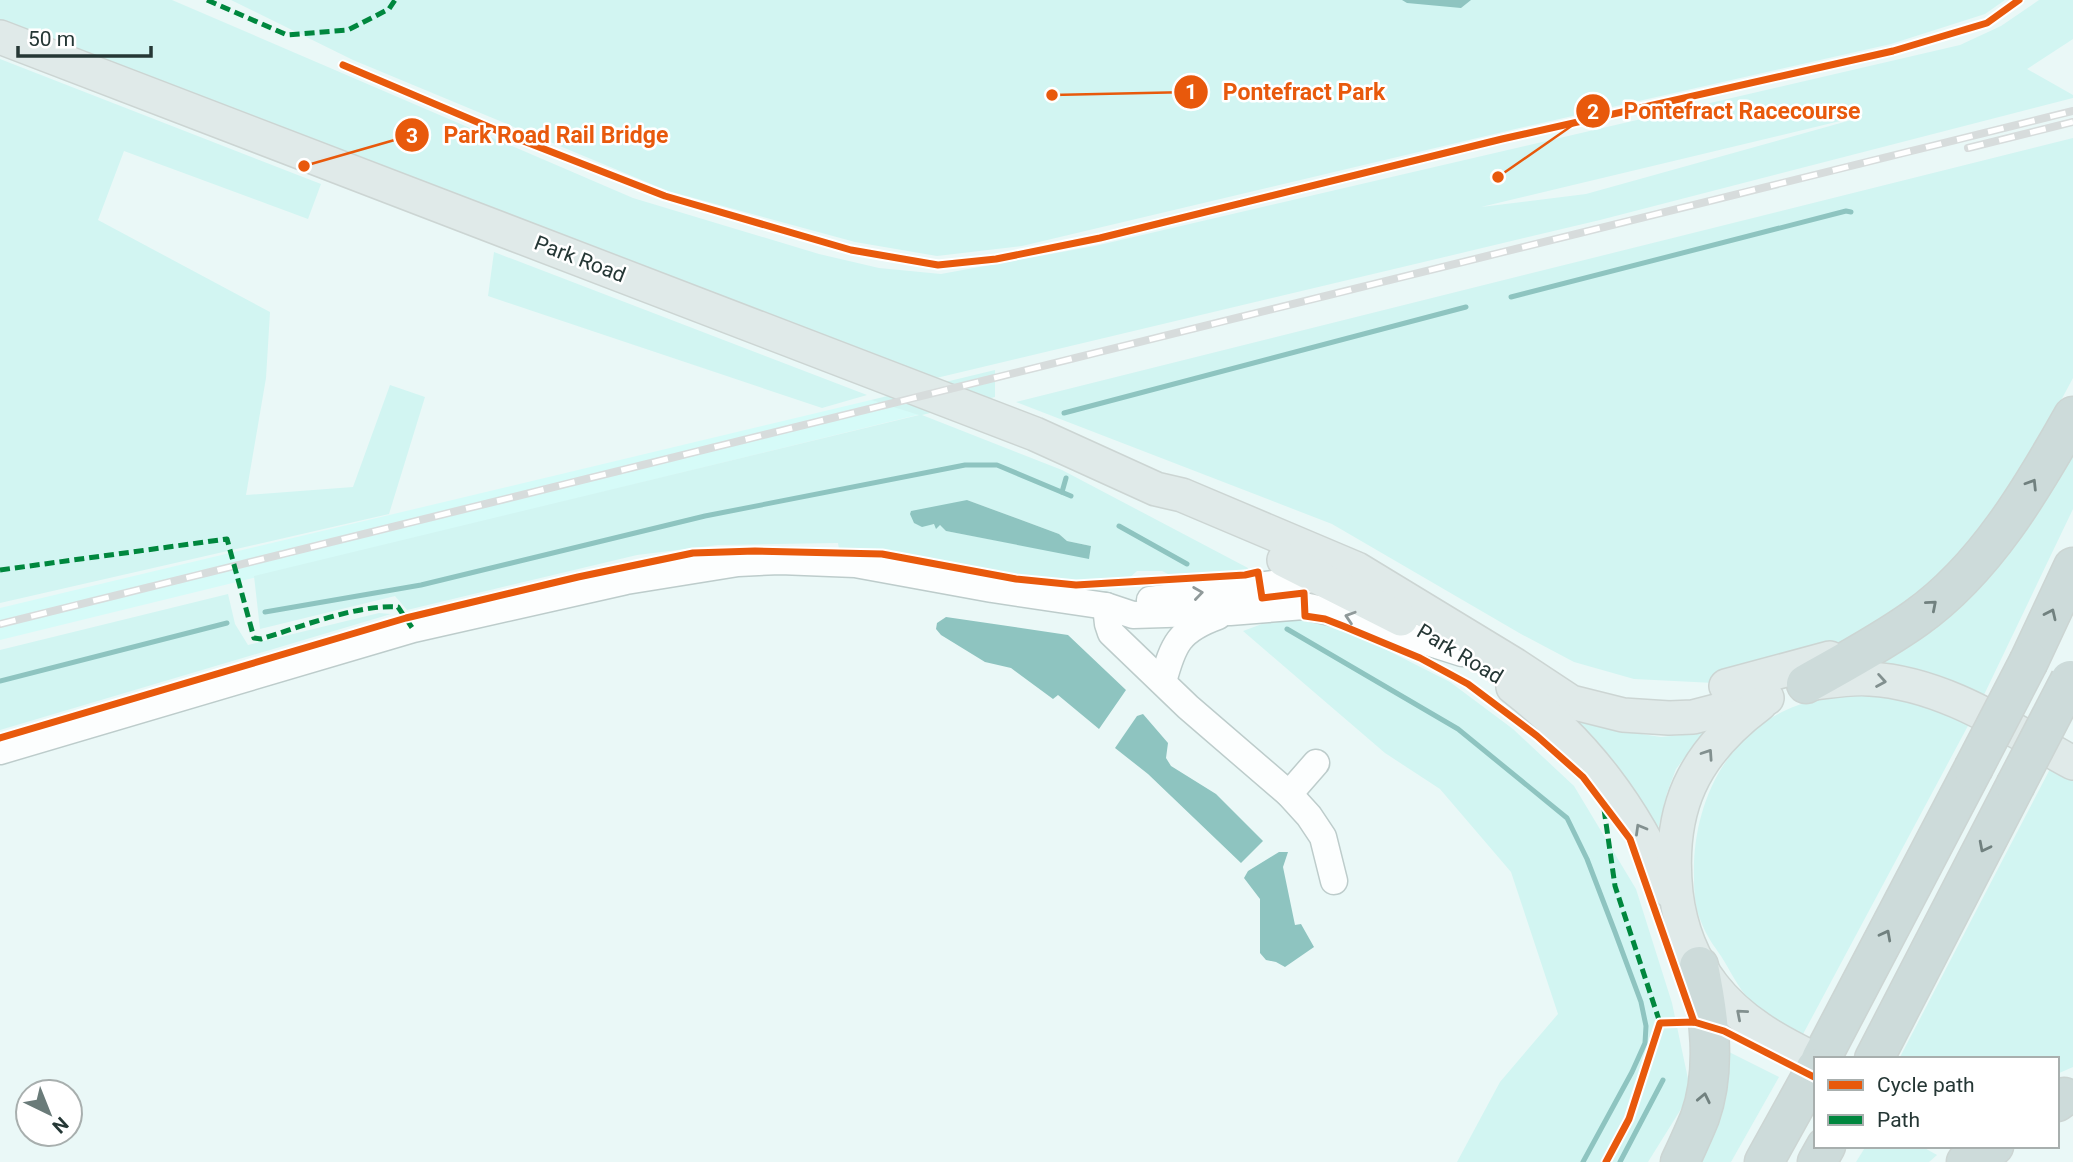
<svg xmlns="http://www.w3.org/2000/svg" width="2073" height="1162" viewBox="0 0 2073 1162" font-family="Roboto,sans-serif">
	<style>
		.built { fill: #d6fbf8 }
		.green { fill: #d2f5f2; fill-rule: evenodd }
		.water { fill: #8ec4c0 }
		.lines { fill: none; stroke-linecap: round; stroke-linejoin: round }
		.stream { stroke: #8ec4c0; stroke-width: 5 }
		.minor-casing { stroke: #bdcccb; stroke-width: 29 }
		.major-casing { stroke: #ccd5d3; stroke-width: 36 }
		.highway-casing { stroke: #ccd5d3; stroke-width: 41 }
		.minor { stroke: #fcfefe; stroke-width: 26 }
		.major { stroke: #e0eae9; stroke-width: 33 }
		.highway { stroke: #cddbda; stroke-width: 38 }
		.rail-casing { stroke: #d7dcdc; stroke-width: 8 }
		.rail { stroke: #fff; stroke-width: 5; stroke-dasharray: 16; stroke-linecap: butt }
		.highway-bridge-casing { stroke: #ccd5d3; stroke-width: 41; stroke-linecap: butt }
		.highway-bridge { stroke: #cddbda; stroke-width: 38 }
		.quiet { stroke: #00873e; stroke-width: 5; stroke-dasharray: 10 5; stroke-linecap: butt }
		.cycleway-casing { stroke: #fff; stroke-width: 11 }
		.cycleway { stroke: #e8590c; stroke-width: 7 }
		.oneway { stroke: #71817f }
		.oneway2 { stroke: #909a9a }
		.oneway3 { stroke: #82908f }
		.labels { text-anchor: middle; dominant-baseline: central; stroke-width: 5; stroke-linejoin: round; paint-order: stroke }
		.street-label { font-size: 21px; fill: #253735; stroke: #fff }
		.leader { fill: none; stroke: #e8590c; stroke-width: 2.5 }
		.callout-dot { fill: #e8590c; stroke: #fff; stroke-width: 2.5 }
		.mark-label { font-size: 21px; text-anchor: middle; font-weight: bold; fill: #fff }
		.callout-label { font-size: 23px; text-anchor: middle; font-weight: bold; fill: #e8590c; stroke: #fff; stroke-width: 5; stroke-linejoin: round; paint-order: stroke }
	</style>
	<rect width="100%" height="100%" fill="#eaf8f7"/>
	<polygon class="built" points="871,400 921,414 0,640 0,608"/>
	<g class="green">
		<path d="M0 0H172L633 198 819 254 879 268 941 274 1095 246 1960 45 2001 26 2039 0H2073V39L2027 69 2073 95V98L1600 220 928 380 0 23ZM1862 117 1586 194 1481 207 1861 116Z"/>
		<polygon points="231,0 2005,0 1985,14 1891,44 1511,130 1022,246 937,256 855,242 668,191 353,60"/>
		<polygon points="0,59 321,184 308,219 124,151 98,220 270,312 266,378 246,495 353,487 390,385 425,397 389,514 0,603"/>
		<polygon points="2073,138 2073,378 2037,445 1975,537 1912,603 1861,635 1714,683 1634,679 1574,662 1521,634 1332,524 1016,402"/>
		<polygon points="494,252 867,395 822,408 488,296"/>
		<path d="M995 370V397L922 415 1062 470 1248 568 1247 572 1174 577 1162 571H1137L1127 580 1065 582 974 569 889 552 839 549 838 543 718 545 637 555 407 610 395 596 260 629 254 576 919 415 871 400ZM967 500 1059 534 1067 541 1091 546 1089 558 946 531 940 525 930 524Z"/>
		<path d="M2073 430V509L1982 699C1953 685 1923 667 1890 664 1880 663 1868 663 1858 663Z"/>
		<polygon points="228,594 235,624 248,645 379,613 391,614 0,730 0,650"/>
		<polygon points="1305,619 1317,620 1365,639 1450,682 1513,729 1574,786 1636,889 1672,1003 1691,1093 1648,1162 1457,1162 1500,1082 1558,1014 1511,872 1440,789 1385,753 1243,631 1262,624"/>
		<path d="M1883 692 1970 722 1802 1036C1784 1025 1765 1016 1750 1000 1738 988 1730 970 1721 956 1714 946 1706 935 1702 924 1695 909 1694 894 1694 877 1692 812 1720 744 1780 713 1813 696 1847 695 1883 692Z"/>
		<polygon points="1564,716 1622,731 1661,737 1703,733 1676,769 1667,793 1656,837"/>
		<polygon points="2050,769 2073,781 2073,1067 2057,1074 2057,1059 1899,1059"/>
		<polygon points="1725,1050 1779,1077 1731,1162 1696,1162"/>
		<polygon points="1866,1146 1921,1146 1937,1155 1929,1162 1856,1162"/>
	</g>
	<g class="water">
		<polygon points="1402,0 1471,0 1461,8 1407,3"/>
		<polygon points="967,500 1059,534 1067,541 1091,546 1089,559 946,531 940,525 936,529 934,524 922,527 914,523 910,514 911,511"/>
		<polygon points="946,617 1068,635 1126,690 1099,729 1058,695 1053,699 1011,668 985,662 941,635 936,629 937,623"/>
		<polygon points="1143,714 1168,743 1166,758 1171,766 1216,794 1263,841 1241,863 1148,774 1115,748 1137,716"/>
		<polygon points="1279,852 1288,852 1283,867 1295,925 1301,924 1314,947 1285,967 1276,962 1266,960 1260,953 1260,899 1244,878 1248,871"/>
	</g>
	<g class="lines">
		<g class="stream">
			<polyline points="1511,297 1846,211 1851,212"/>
			<polyline points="1064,413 1466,307"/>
			<polyline points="1062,492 1066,478"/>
			<polyline points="1119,526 1187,564"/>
			<polyline points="265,612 421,585 705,516 965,465 997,465 1071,496"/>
			<polyline points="1287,629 1458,729 1567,818 1587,859 1615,932 1641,1002 1646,1026 1645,1043 1632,1072 1583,1162"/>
			<polyline points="0,681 227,623"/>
			<polyline points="1620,1162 1663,1080"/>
		</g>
		<g class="minor-casing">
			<g id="minor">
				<polyline points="1150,600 1327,577"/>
				<polyline points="1106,606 1108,624 1111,633 1188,707 1289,794 1309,816 1323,837 1334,881"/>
				<path d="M1163 682C1173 644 1179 630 1218 616"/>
				<polyline points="0,751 413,629 626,581 738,563 780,561 855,564 992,589 1106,606 1133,615 1230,612 1304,606 1340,614 1462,653"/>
				<polyline points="1289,794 1316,763"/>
			</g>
		</g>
		<g class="major-casing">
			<g id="major">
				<polyline points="0,37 1035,434 1156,489 1182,495 1357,569 1515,665 1571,702 1623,715 1669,718 1693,717 1767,698"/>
				<polyline points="1284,560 1401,619"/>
				<path d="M1806 684C1827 682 1850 677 1870 679 1944 683 2010 729 2073 763"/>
				<polyline points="1726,686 1830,658"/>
				<path d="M1513 687C1585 743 1634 807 1670 891"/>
				<path d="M1760 704C1693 754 1667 809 1676 893 1680 926 1692 959 1713 986 1740 1021 1777 1041 1816 1060"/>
			</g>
		</g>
		<g class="highway-casing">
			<g id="highway">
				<polyline points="2029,661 2073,567"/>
				<path d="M1806 684C1843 663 1881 643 1916 618 1985 569 2032 489 2073 416"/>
				<polyline points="1821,1059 1973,769"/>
				<polyline points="1874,1059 2015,786"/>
				<polyline points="2057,1102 2064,1097"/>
				<path d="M1680 1162C1687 1147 1694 1132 1700 1117 1717 1069 1709 1015 1699 966"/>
				<polyline points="1764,1162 1816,1068"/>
				<polyline points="1817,1162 1826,1146"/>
				<polyline points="1966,1162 1994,1146"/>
			</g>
		</g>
		<use href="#minor" class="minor"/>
		<use href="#major" class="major"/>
		<use href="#highway" class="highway"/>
		<g class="rail-casing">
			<g id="rail">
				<polyline points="1968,148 2073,122"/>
				<polyline points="0,624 2073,111"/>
			</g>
		</g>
		<use href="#rail" class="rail"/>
		<g class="highway-bridge-casing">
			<g id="highway-bridge">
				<polyline points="1973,769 2029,661"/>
				<polyline points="2015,786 2070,680"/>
			</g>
		</g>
		<use href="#highway-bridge" class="highway-bridge"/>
		<g class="quiet">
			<polyline points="207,0 287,35 348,30 389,9 395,0"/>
			<path d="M0 570 227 539 254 638 261 639C300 627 358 604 398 607L413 629"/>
			<polyline points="1604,809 1615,886 1660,1023"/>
		</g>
		<g class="cycleway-casing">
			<g id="cycleway">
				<polyline points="343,65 503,133 665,196 851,250 938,265 996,259 1100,238 1502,139 1893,51 1987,23 2019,0"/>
				<polyline points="0,738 406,618 578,577 693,553 755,551 882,554 1016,579 1076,585 1245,575 1258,572 1262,598 1304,593 1305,616 1325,619 1343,626 1420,658 1468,684 1537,736 1583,777 1630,839 1694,1022"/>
				<polyline points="1606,1162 1629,1119 1660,1023 1694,1022 1724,1031 1816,1078"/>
			</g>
		</g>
		<use href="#cycleway" class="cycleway"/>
	</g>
	<defs><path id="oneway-chevron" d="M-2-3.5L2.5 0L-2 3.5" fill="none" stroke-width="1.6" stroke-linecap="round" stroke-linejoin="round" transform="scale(1.75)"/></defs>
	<g class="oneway">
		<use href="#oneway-chevron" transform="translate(2032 484) rotate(-58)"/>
		<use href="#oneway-chevron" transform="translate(1932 605) rotate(-41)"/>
		<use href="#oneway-chevron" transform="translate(2051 614) rotate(-65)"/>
		<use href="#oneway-chevron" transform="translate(1984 847) rotate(117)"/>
		<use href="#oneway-chevron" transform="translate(1886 935) rotate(-62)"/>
		<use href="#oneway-chevron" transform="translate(1704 1098) rotate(-78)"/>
	</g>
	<g class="oneway2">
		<use href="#oneway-chevron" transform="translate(1198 593) rotate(-8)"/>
		<use href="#oneway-chevron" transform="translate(1350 617) rotate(-162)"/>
	</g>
	<g class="oneway3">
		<use href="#oneway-chevron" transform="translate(1881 681) rotate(10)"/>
		<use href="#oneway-chevron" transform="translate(1708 754) rotate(-56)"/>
		<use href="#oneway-chevron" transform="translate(1640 829) rotate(-120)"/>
		<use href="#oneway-chevron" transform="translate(1741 1014) rotate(-139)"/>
	</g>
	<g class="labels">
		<g class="street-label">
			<text transform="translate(580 259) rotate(21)">Park Road</text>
			<text transform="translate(1460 654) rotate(31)">Park Road</text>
		</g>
	</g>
	<path class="leader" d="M1052 95L1191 92M1498 177L1593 111M304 166L412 135"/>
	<g class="callout-dot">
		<circle cx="1052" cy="95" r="7"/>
		<circle cx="1498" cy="177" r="7"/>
		<circle cx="304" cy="166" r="7"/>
		<circle cx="1191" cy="92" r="18"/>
		<circle cx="1593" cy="111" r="18"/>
		<circle cx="412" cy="135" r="18"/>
	</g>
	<g class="mark-label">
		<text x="1191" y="99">1</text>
		<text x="1593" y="119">2</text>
		<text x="412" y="143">3</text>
	</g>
	<g class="callout-label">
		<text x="1304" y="100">Pontefract Park</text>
		<text x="1742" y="119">Pontefract Racecourse</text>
		<text x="556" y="143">Park Road Rail Bridge</text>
	</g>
	<rect x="1814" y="1057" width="245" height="91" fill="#ffffff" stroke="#a8afae" stroke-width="2"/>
	<rect x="1828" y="1080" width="35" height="10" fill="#e8590c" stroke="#a8afae" stroke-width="2"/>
	<text x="1877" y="1092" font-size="21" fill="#253735">Cycle path</text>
	<rect x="1828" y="1115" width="35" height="10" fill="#00873e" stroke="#a8afae" stroke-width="2"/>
	<text x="1877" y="1127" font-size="21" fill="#253735">Path</text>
	<g transform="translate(49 1113) rotate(137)"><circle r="33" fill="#ffffff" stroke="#a8afae" stroke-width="2"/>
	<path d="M0-5L12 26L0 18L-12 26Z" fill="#6a7b79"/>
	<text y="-10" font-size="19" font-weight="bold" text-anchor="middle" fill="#253735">N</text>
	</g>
	<path d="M18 46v10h133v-10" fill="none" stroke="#253735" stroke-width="3.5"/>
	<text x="28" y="46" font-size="21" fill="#253735" stroke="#ffffff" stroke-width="5" paint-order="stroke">50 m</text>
</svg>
